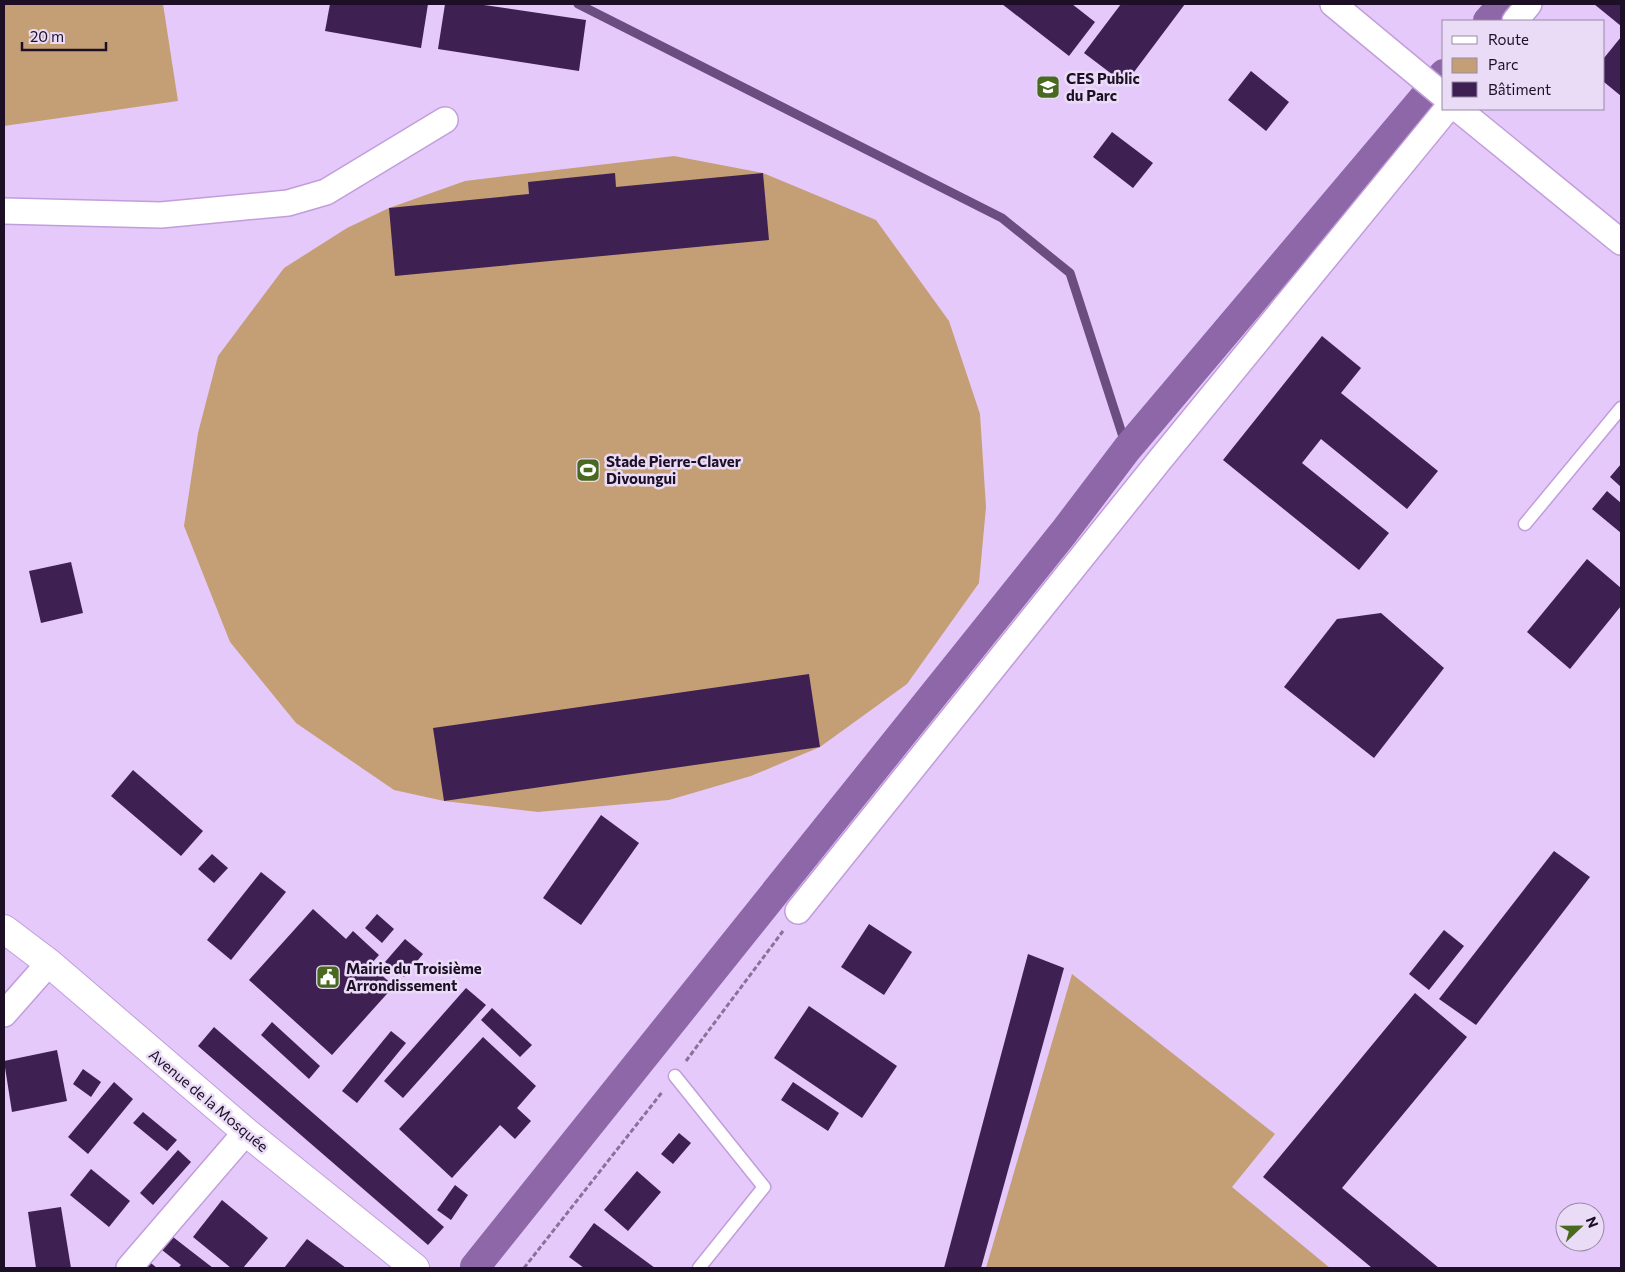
<svg xmlns="http://www.w3.org/2000/svg" width="1625" height="1272" viewBox="0 0 1625 1272" font-family="Commissioner,sans-serif">
	<style>
		.green { fill: #c49f76 }
		.lines { fill: none; stroke-linecap: round; stroke-linejoin: round }
		.stream { stroke: #6b4d81; stroke-width: 9 }
		.canal { stroke: #8d67a8; stroke-width: 30 }
		.building { fill: #3f2053 }
		.service-casing { stroke: #c19edb; stroke-width: 15 }
		.minor-casing { stroke: #c19edb; stroke-width: 28 }
		.tertiary-casing { stroke: #c19edb; stroke-width: 30 }
		.path { stroke: #887398; stroke-width: 3; stroke-dasharray: 5 2.5; stroke-linecap: butt }
		.service { stroke: #fff; stroke-width: 12 }
		.minor { stroke: #fff; stroke-width: 25 }
		.tertiary { stroke: #fff; stroke-width: 28 }
		.labels { text-anchor: middle; dominant-baseline: central; stroke-width: 5; stroke-linejoin: round; paint-order: stroke }
		.poi-label { font-size: 15px; font-weight: bold; fill: #1d0f26; stroke: #eadcf6; text-anchor: start }
		.street-label { font-size: 15px; fill: #1d0f26; stroke: #eadcf6 }
	</style>
	<rect width="100%" height="100%" fill="#e5c9fb"/>
	<g class="green">
		<polygon points="4,4 163,4 178,101 4,126"/>
		<polygon points="674,156 763,173 876,220 949,321 980,414 986,507 979,583 907,684 820,747 751,776 669,800 538,812 444,801 394,790 296,723 230,642 184,526 198,433 218,356 284,268 347,228 389,208 465,181"/>
		<polygon points="1072,974 1275,1134 1232,1187 1330,1268 986,1268"/>
	</g>
	<g class="lines">
		<polyline class="stream" points="578,4 1002,218 1070,273 1127,449"/>
		<g class="canal">
			<polyline points="1488,21 1503,4"/>
			<polyline points="475,1267 1064,532 1127,449 1444,74"/>
		</g>
	</g>
	<g class="building">
		<polygon points="330,4 428,4 421,48 325,31"/>
		<polygon points="445,4 477,4 586,20 579,71 438,49"/>
		<polygon points="1002,4 1072,4 1095,22 1069,56"/>
		<polygon points="1121,4 1185,4 1125,84 1084,53"/>
		<polygon points="1594,4 1621,4 1621,26"/>
		<polygon points="1621,37 1621,96 1604,82 1604,58"/>
		<polygon points="1251,71 1289,102 1266,131 1228,100"/>
		<polygon points="1112,132 1153,163 1133,188 1093,157"/>
		<polygon points="615,173 616,187 763,173 769,240 395,276 389,208 529,194 528,182"/>
		<polygon points="1322,336 1361,368 1341,393 1438,471 1407,509 1321,439 1302,463 1389,533 1359,570 1223,460"/>
		<polygon points="1621,464 1621,487 1610,477"/>
		<polygon points="1607,491 1621,503 1621,533 1592,509"/>
		<polygon points="1587,559 1621,588 1621,606 1570,669 1527,632"/>
		<polygon points="71,562 83,613 41,623 29,571"/>
		<polygon points="1381,613 1444,668 1374,758 1284,687 1337,619"/>
		<polygon points="809,674 820,747 444,801 433,728"/>
		<polygon points="133,770 203,831 181,856 111,796"/>
		<polygon points="601,815 639,843 581,925 543,898"/>
		<polygon points="1554,851 1590,877 1476,1025 1439,999"/>
		<polygon points="212,854 228,868 214,883 198,869"/>
		<polygon points="261,872 286,892 231,960 207,940"/>
		<polygon points="313,909 346,939 353,931 379,955 370,965 394,986 332,1055 249,980"/>
		<polygon points="377,914 394,929 382,943 365,928"/>
		<polygon points="869,924 912,952 884,995 841,967"/>
		<polygon points="1444,930 1464,946 1429,990 1409,974"/>
		<polygon points="405,939 423,954 404,977 385,962"/>
		<polygon points="1028,954 1064,968 981,1268 944,1268"/>
		<polygon points="466,988 486,1005 403,1098 384,1081"/>
		<polygon points="1415,993 1467,1037 1342,1188 1439,1268 1372,1268 1263,1177"/>
		<polygon points="809,1006 897,1066 862,1118 774,1058"/>
		<polygon points="492,1008 532,1045 520,1057 481,1020"/>
		<polygon points="272,1022 320,1066 309,1079 261,1035"/>
		<polygon points="214,1027 444,1227 428,1245 198,1046"/>
		<polygon points="391,1031 406,1043 357,1103 342,1091"/>
		<polygon points="483,1037 536,1086 517,1108 531,1121 515,1139 500,1125 452,1178 399,1129"/>
		<polygon points="57,1050 67,1101 12,1112 4,1061"/>
		<polygon points="83,1069 101,1082 91,1097 73,1084"/>
		<polygon points="114,1082 133,1099 88,1154 68,1137"/>
		<polygon points="793,1082 839,1113 828,1131 781,1100"/>
		<polygon points="143,1112 177,1140 167,1151 133,1123"/>
		<polygon points="679,1133 691,1143 673,1164 661,1154"/>
		<polygon points="178,1150 191,1162 153,1205 140,1193"/>
		<polygon points="91,1169 130,1201 109,1227 70,1195"/>
		<polygon points="637,1171 661,1192 628,1231 604,1210"/>
		<polygon points="455,1185 468,1195 451,1220 437,1210"/>
		<polygon points="222,1200 268,1238 243,1268 231,1268 193,1237"/>
		<polygon points="61,1207 71,1268 36,1268 28,1212"/>
		<polygon points="594,1223 655,1268 584,1268 569,1257"/>
		<polygon points="173,1237 191,1251 213,1268 178,1268 181,1265 162,1250"/>
		<polygon points="307,1239 346,1268 284,1268"/>
		<polygon points="147,1260 157,1268 140,1268"/>
	</g>
	<g class="lines">
		<g class="service-casing">
			<g id="service">
				<polyline points="1525,524 1621,408"/>
				<polyline points="675,1076 764,1187 699,1268"/>
			</g>
		</g>
		<g class="minor-casing">
			<g id="minor">
				<polyline points="1333,4 1444,96"/>
				<polyline points="1515,21 1529,4"/>
				<polyline points="1458,109 1621,242"/>
				<polyline points="4,211 161,215 288,203 326,192 445,120"/>
				<polyline points="798,911 1159,461 1447,109"/>
				<polyline points="4,1014 49,963"/>
				<polyline points="129,1268 246,1132"/>
			</g>
		</g>
		<g class="tertiary-casing">
			<polyline id="tertiary" points="4,929 49,963 246,1132 415,1268"/>
		</g>
		<g class="path">
			<polyline points="686,1061 783,931"/>
			<polyline points="524,1268 663,1091"/>
		</g>
		<use href="#service" class="service"/>
		<use href="#minor" class="minor"/>
		<use href="#tertiary" class="tertiary"/>
	</g>
	<defs>
		<g id="school-square" transform="scale(1.25)"><rect x="-9" y="-9" width="18" height="18" rx="4" fill="#496920" stroke="#eadcf6"/><path d="M0-5L7-2L0 1L-7-2ZM-4 1L0 2.5L4 1V4Q0 6-4 4Z" fill="#fff"/></g>
		<g id="stadium-square" transform="scale(1.25)"><rect x="-9" y="-9" width="18" height="18" rx="4" fill="#496920" stroke="#eadcf6"/><path d="M0-5a6.5 5 0 1 0 0 10a6.5 5 0 1 0 0-10ZM-3.5-1.8h7v3.6h-7Z" fill="#fff"/></g>
		<g id="civic-square" transform="scale(1.25)"><rect x="-9" y="-9" width="18" height="18" rx="4" fill="#496920" stroke="#eadcf6"/><path d="M-.6-6.5H3V-4.5H.6V-3L4-1V1h2V6H-6V1h2V-1L-.6-3ZM-1.2 2.5V6h2.4V2.5Z" fill="#fff"/></g>
	</defs>
	<g fill-rule="evenodd">
		<use href="#school-square" x="1048" y="87"/>
		<use href="#stadium-square" x="588" y="470"/>
		<use href="#civic-square" x="328" y="977"/>
	</g>
	<g class="labels">
		<g class="poi-label">
			<text x="1066" y="78">CES Public<tspan x="1066" dy="17">du Parc</tspan></text>
			<text x="606" y="461">Stade Pierre-Claver<tspan x="606" dy="17">Divoungui</tspan></text>
			<text x="346" y="968">Mairie du Troisième<tspan x="346" dy="17">Arrondissement</tspan></text>
		</g>
		<g class="street-label">
			<text transform="translate(209 1100) rotate(40)">Avenue de la Mosquée</text>
		</g>
	</g>
	<rect width="1625" height="1272" fill="none" stroke="#1d0f26" stroke-width="10"/>
	<rect x="1442" y="20" width="162" height="90" fill="#eadcf6" stroke="#988aa3"/>
	<rect x="1452" y="36" width="25" height="8" fill="#ffffff" stroke="#988aa3"/>
	<text x="1488" y="45" font-size="15" fill="#1d0f26">Route</text>
	<rect x="1452" y="58" width="25" height="15" fill="#c49f76" stroke="#988aa3"/>
	<text x="1488" y="70" font-size="15" fill="#1d0f26">Parc</text>
	<rect x="1452" y="82" width="25" height="15" fill="#3f2053" stroke="#988aa3"/>
	<text x="1488" y="95" font-size="15" fill="#1d0f26">Bâtiment</text>
	<g transform="translate(1580 1227) rotate(68)"><circle r="24" fill="#eadcf6" stroke="#988aa3"/>
	<path d="M0-4L9 19L0 12L-9 19Z" fill="#496920"/>
	<text y="-8" font-size="14" font-weight="bold" text-anchor="middle" fill="#1d0f26">N</text>
	</g>
	<path d="M22 42v8h84v-8" fill="none" stroke="#1d0f26" stroke-width="2.5"/>
	<text x="30" y="42" font-size="15" fill="#1d0f26" stroke="#eadcf6" stroke-width="4" paint-order="stroke">20 m</text>
</svg>
